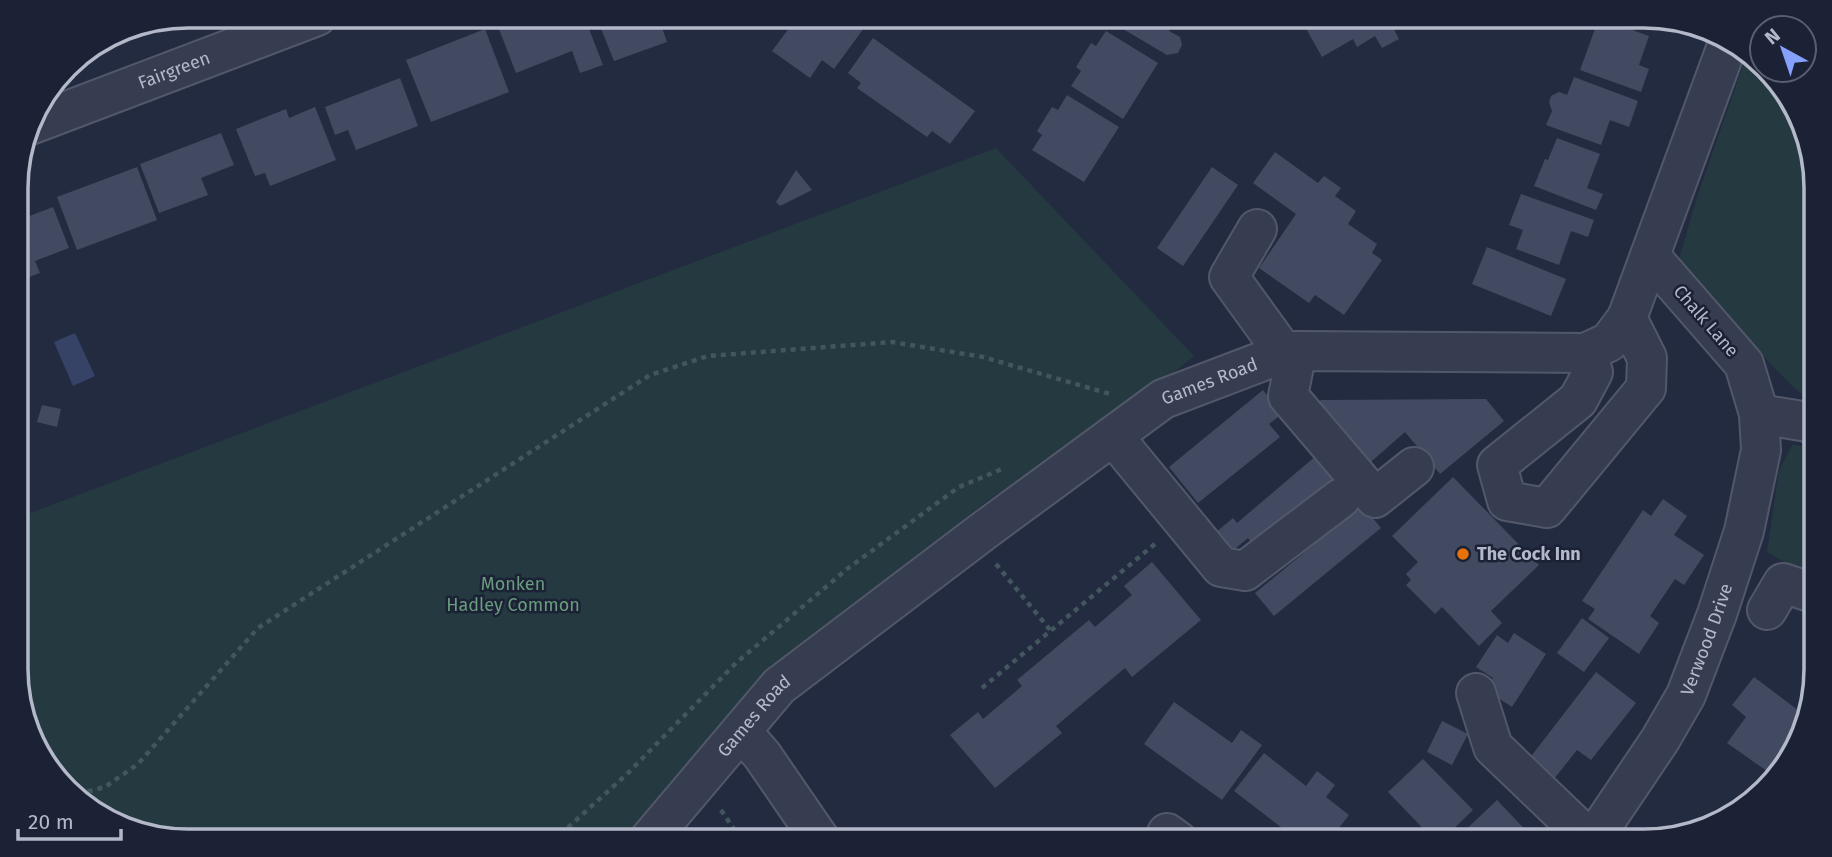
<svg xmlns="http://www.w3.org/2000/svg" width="1832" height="857" viewBox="0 0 1832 857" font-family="'Fira Sans',sans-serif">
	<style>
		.green { fill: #253941 }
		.water { fill: #364367 }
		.building { fill: #424a62 }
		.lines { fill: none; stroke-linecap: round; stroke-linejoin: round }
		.minor-casing { stroke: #52586a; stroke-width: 42 }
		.path { stroke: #43565e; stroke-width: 4.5; stroke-dasharray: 5 5; stroke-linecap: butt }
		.minor { stroke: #373d50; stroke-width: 38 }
		.food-dot { fill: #e8710a; stroke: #1c2235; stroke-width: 2.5 }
		.labels { text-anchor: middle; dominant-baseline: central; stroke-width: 5; stroke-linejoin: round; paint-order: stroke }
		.street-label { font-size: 18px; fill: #b4b9ca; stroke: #1c2235 }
		.poi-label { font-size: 18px; font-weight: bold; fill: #b4b9ca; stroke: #1c2235; text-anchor: start }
		.park-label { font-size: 18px; fill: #699c7e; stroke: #1c2235 }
		.rim { fill: none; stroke: #b4b9ca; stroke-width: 3.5 }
	</style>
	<rect width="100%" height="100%" fill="#232b40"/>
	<g class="green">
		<polygon points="1746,57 1781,84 1815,166 1815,405 1792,386 1677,266 1697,197"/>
		<polygon points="996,148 1194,356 1144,397 984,503 769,676 629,841 188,841 122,828 51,773 17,692 17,518"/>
		<polygon points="1792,445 1816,447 1816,581 1767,552 1779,471"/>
	</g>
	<polygon class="water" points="75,333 95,376 73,386 54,342"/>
	<g class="building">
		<polygon points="517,16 584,16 603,65 580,73 572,51 516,73 497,24"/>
		<polygon points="596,16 658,16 667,42 614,61"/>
		<polygon points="788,16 847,16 864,28 834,69 822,60 810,78 772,51 795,20"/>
		<polygon points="1107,16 1178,16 1169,31 1180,37 1182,45 1178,53 1167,55 1106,19"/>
		<polygon points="1299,16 1387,16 1399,39 1382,48 1375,36 1357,47 1353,39 1322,57"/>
		<polygon points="1616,16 1644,16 1652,17 1648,28"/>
		<polygon points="1599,18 1649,36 1639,65 1649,69 1641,92 1580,70"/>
		<polygon points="485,29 509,92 431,122 406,60"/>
		<polygon points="1106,31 1158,63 1123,119 1071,86 1081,71 1076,67 1091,43 1096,46"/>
		<polygon points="873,38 975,111 950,144 932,131 927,137 857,88 861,83 848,73"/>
		<polygon points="1574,77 1638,101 1629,127 1610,120 1601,145 1546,125 1552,111 1549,102 1551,96 1559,92 1567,95"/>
		<polygon points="400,78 418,126 356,150 348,130 335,135 325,107"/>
		<polygon points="1067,95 1119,127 1084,182 1032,150 1042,135 1037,131 1052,107 1058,110"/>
		<polygon points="315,107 336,160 270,186 265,173 255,176 236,129 286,109 289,118"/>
		<polygon points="221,133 234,165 201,178 208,195 159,213 140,164"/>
		<polygon points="1557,138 1600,154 1587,188 1603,194 1596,210 1534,186 1545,159 1548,160"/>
		<polygon points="1275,152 1318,183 1324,176 1341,188 1335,196 1356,211 1348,224 1377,244 1372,253 1382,260 1344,315 1315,295 1309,303 1259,268 1296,214 1253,183"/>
		<polygon points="137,167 157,220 77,250 57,197"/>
		<polygon points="1212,167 1238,185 1183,266 1157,248"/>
		<polygon points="796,170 812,190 780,206 776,202"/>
		<polygon points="1521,194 1594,220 1588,237 1571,231 1559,265 1516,249 1523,230 1509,225"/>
		<polygon points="53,207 69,248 35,261 40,273 18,281 23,295 16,298 16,213 19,220"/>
		<polygon points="1487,247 1566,279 1551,316 1472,284"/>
		<polygon points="1263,390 1282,414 1269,424 1280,437 1198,503 1169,467"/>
		<polygon points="1486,399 1504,421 1440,474 1405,432 1364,468 1308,410 1321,400"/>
		<polygon points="42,405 61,409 57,427 37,422"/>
		<polygon points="1317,455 1335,477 1253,545 1248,538 1231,552 1215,533 1233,518 1237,523"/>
		<polygon points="1453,477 1539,565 1491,611 1502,623 1479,646 1442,607 1435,614 1406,585 1411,580 1406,574 1418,562 1392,536"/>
		<polygon points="1663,499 1687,516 1674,535 1704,555 1684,585 1675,579 1650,616 1659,623 1639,654 1588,619 1595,609 1582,601 1643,510 1651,516"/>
		<polygon points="1362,505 1381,528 1274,616 1255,593"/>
		<polygon points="1152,562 1201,620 1132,677 1125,668 1056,726 1062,733 995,788 950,735 978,712 983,719 1022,686 1017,680 1089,620 1095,627 1132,595 1124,586"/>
		<polygon points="1582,618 1609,638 1584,672 1557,653"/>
		<polygon points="1514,633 1546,654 1512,707 1486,690 1493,678 1476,667 1497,635 1508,643"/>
		<polygon points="1596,672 1636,703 1591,760 1577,750 1554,779 1529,759"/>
		<polygon points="1754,677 1807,717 1803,735 1771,774 1727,743 1746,717 1732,705"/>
		<polygon points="1174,702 1232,743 1241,730 1262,745 1222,800 1144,744"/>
		<polygon points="1442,721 1468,734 1452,765 1427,752"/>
		<polygon points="1264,753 1306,786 1317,771 1335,785 1326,797 1349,815 1329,841 1299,841 1234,791"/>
		<polygon points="1423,759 1473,810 1441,841 1435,841 1388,792"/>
		<polygon points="1497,800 1536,841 1454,841"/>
	</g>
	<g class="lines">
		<g class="minor-casing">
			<g id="minor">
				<path id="s1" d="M30 125 317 16"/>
				<polyline points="1257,229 1229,277 1284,353"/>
				<polyline points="1297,351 1288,396 1375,498 1414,467"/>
				<polyline points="1585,353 1593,372 1578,400 1497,465 1507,501 1547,508 1646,388 1647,358 1627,318"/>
				<polyline points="1759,414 1808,422 1816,427"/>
				<polyline points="1113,436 1221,567 1245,571 1341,498"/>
				<polyline points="1767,610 1783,583 1816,594"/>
				<polyline points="1476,693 1493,747 1591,841"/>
				<polyline points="741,731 762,755 821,841"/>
				<polyline points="1167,833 1178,841"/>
				<path id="s2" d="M648 841 779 686 986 529 1163 399 1284 353 1297 351 1585 353 1609 342 1627 318 1728 43"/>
				<path id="s3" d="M1592 841 1660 740 1686 695 1717 614 1744 531 1761 450 1759 414 1744 364 1650 256"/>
			</g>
		</g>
		<g class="path">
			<polyline points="996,564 1051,631"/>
			<polyline points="982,688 1156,543"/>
			<polyline points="78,794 105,787 138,764 258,628 650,375 708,356 892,342 983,357 1110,394"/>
			<polyline points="721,810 742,841"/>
			<polyline points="553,841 627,774 736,663 847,569 959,487 1002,469"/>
		</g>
		<use href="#minor" class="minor"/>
	</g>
	<circle class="food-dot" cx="1463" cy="554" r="7"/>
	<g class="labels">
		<g class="street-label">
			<text stroke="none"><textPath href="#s1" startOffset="154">Fairgreen</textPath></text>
			<text transform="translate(1706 321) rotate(49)">Chalk Lane</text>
			<text stroke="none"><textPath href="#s2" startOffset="732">Games Road</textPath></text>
			<text stroke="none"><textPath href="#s3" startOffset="233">Verwood Drive</textPath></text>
			<text stroke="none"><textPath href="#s2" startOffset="164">Games Road</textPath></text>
		</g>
		<g class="poi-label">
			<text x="1477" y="554">The Cock Inn</text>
		</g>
		<g class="park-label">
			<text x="513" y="584">Monken<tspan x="513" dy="21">Hadley Common</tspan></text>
		</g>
	</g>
	<path d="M0 0H1832V857H0ZM188 28H1644A160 160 0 0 1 1804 188V669A160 160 0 0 1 1644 829H188A160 160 0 0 1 28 669V188A160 160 0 0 1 188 28Z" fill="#1c2235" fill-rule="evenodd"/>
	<path class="rim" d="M188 28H1644A160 160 0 0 1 1804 188V669A160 160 0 0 1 1644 829H188A160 160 0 0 1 28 669V188A160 160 0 0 1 188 28Z"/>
	<g transform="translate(1783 49) rotate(320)"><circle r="33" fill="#1c2235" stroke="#595e71" stroke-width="2"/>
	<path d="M0-5L12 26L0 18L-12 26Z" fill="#86a0fd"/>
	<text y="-10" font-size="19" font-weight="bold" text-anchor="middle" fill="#b4b9ca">N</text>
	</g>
	<path d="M18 829v10h103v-10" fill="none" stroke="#b4b9ca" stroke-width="3.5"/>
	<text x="28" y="829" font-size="21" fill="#b4b9ca" stroke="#1c2235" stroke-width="5" paint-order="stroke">20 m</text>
</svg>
